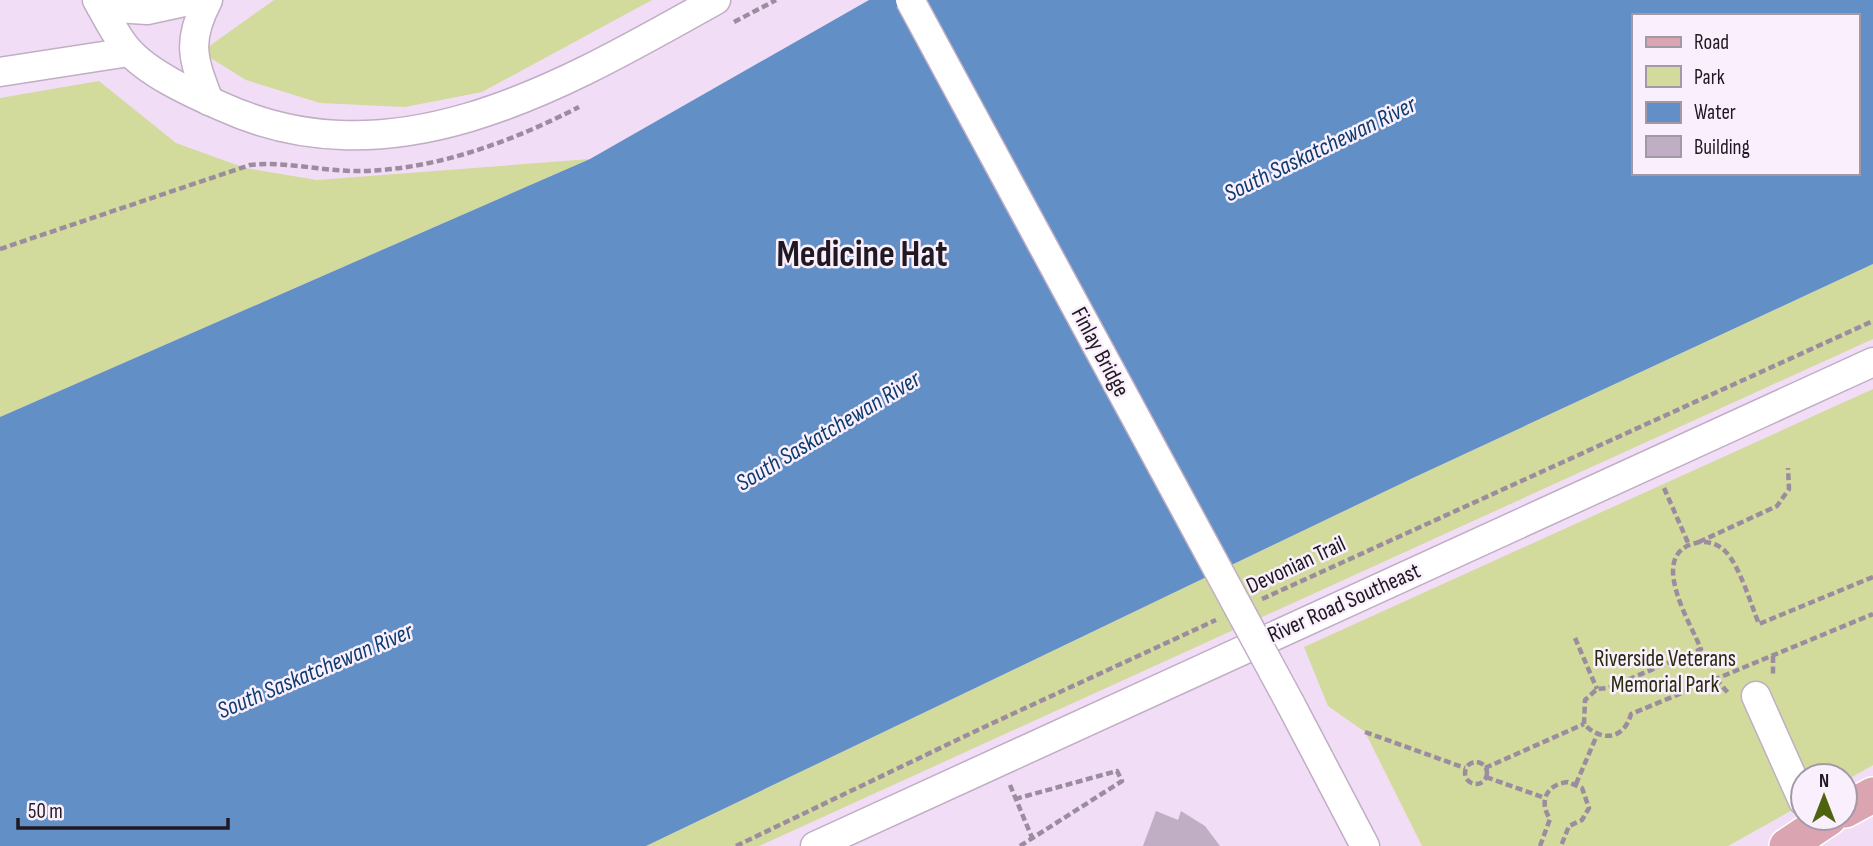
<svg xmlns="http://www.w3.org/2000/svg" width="1873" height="846" viewBox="0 0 1873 846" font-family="'Sofia Sans Condensed',sans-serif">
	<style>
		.green { fill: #d2da9c }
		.water { fill: #628fc5; fill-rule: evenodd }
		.building { fill: #c0aec5 }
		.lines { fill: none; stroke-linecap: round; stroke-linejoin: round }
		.minor-casing { stroke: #c1aec5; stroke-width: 31 }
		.major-casing { stroke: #fff; stroke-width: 38 }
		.path { stroke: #9b8d9f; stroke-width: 4.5; stroke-dasharray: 7 3.5; stroke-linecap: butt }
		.minor { stroke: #fff; stroke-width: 28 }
		.major { stroke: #daa4b0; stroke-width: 35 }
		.minor-bridge-casing { stroke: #c1aec5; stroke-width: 31; stroke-linecap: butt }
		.minor-bridge { stroke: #fff; stroke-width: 28 }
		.labels { text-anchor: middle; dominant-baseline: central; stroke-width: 5; stroke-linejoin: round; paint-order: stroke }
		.street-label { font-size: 23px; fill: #201921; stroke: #faeffd }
		.park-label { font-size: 23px; fill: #292c0c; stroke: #faeffd }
		.water-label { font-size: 24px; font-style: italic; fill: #0c3c6f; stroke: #faeffd }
		.town-label { font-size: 37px; font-weight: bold; fill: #201921; stroke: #faeffd }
	</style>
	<rect width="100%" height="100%" fill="#f1def6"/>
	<g class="green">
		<polygon points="274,0 652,0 482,92 405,107 320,103 246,80 201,52"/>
		<polygon points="99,81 176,143 245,168 317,180 590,159 0,417 0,98"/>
		<polygon points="1873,264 1873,339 759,846 646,846 1415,477"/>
		<polygon points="1873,389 1873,765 1845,781 1845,776 1803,776 1803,804 1728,846 1422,846 1365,732 1328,706 1304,647"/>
	</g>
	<path class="water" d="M869 0H1873V264L1415 477 646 846H0V417L590 159ZM1633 16H1857V173H1633Z"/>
	<polygon class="building" points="1156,811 1178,820 1181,811 1205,826 1220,846 1143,846"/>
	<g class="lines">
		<g class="minor-casing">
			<g id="minor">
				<path d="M97 0C107 17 115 35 128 50 149 74 193 94 223 107 397 186 567 83 716 0"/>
				<path d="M208 0C186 42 193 59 209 101"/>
				<polyline points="101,7 147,10 193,0"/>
				<polyline points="0,72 129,52"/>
				<polyline points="1756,696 1803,801"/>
				<polyline points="1290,703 1365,846"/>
				<polyline points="815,846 1873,362"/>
			</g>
		</g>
		<g class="major-casing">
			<g id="major">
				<polyline points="1845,810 1873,795"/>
				<polyline points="1787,846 1829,818"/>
			</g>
		</g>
		<g class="path">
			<polyline points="734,22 776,0"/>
			<path d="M0 249 250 165C285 161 320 171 356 171 433 171 511 142 579 107"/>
			<polyline points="1664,488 1689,545"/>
			<polyline points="1699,542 1777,506 1789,489 1788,468"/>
			<path d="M1873 577 1759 624C1751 605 1740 566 1725 551 1718 544 1706 540 1696 543 1647 554 1690 622 1701 649L1608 688 1597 689 1585 700 1584 724C1601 742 1624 740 1631 714L1873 614"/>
			<polyline points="1262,599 1873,321"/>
			<polyline points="1575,638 1597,689"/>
			<polyline points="1773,656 1773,677"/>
			<polyline points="1716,679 1729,694"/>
			<polyline points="1365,732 1465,768"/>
			<circle cx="1476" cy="773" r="11"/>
			<polyline points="1485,768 1584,724"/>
			<polyline points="1486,777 1545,798"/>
			<polyline points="1576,784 1597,735"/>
			<polyline points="1010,785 1033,840"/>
			<polyline points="1015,799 1117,771 1122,781 1020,846"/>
			<polyline points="736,846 982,728 1216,620"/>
			<path d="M1540 846 1550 819C1538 801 1547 784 1568 782L1582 788 1589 808 1582 820 1569 826 1561 846"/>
		</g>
		<use href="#minor" class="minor"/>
		<use href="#major" class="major"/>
		<g class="minor-bridge-casing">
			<polyline id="minor-bridge" points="910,0 1290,703"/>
		</g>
		<use href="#minor-bridge" class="minor-bridge"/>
	</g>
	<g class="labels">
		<g class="street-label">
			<text transform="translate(1100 352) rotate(62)">Finlay Bridge</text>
			<text transform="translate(1296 565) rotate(-25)">Devonian Trail</text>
			<text transform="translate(1344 603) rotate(-24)">River Road Southeast</text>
		</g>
		<g class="park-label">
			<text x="1665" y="659">Riverside Veterans<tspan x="1665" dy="26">Memorial Park</tspan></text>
		</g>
		<g class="water-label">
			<text transform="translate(1320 149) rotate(-26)">South Saskatchewan River</text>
			<text transform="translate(828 431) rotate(-31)">South Saskatchewan River</text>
			<text transform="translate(315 671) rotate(-23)">South Saskatchewan River</text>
		</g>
		<g class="town-label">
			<text x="862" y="255">Medicine Hat</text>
		</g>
	</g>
	<rect x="1632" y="14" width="228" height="161" fill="#faeffd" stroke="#a399a5" stroke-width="2"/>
	<rect x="1646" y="37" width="35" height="10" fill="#daa4b0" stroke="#a399a5" stroke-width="2"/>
	<text x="1694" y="49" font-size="21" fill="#201921">Road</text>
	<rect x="1646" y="66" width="35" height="21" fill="#d2da9c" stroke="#a399a5" stroke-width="2"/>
	<text x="1694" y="84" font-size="21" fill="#201921">Park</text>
	<rect x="1646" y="102" width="35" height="21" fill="#628fc5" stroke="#a399a5" stroke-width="2"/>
	<text x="1694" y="119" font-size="21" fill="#201921">Water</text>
	<rect x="1646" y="136" width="35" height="21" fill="#c0aec5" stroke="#a399a5" stroke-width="2"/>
	<text x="1694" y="154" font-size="21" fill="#201921">Building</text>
	<g transform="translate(1824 797)"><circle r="33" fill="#faeffd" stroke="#a399a5" stroke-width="2"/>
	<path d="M0-5L12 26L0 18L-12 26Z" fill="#4d630e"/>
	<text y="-10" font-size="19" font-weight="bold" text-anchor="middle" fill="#201921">N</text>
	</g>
	<path d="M18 818v10h210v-10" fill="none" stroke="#201921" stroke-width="3.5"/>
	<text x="28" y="818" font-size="21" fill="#201921" stroke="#faeffd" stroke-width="5" paint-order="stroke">50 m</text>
</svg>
